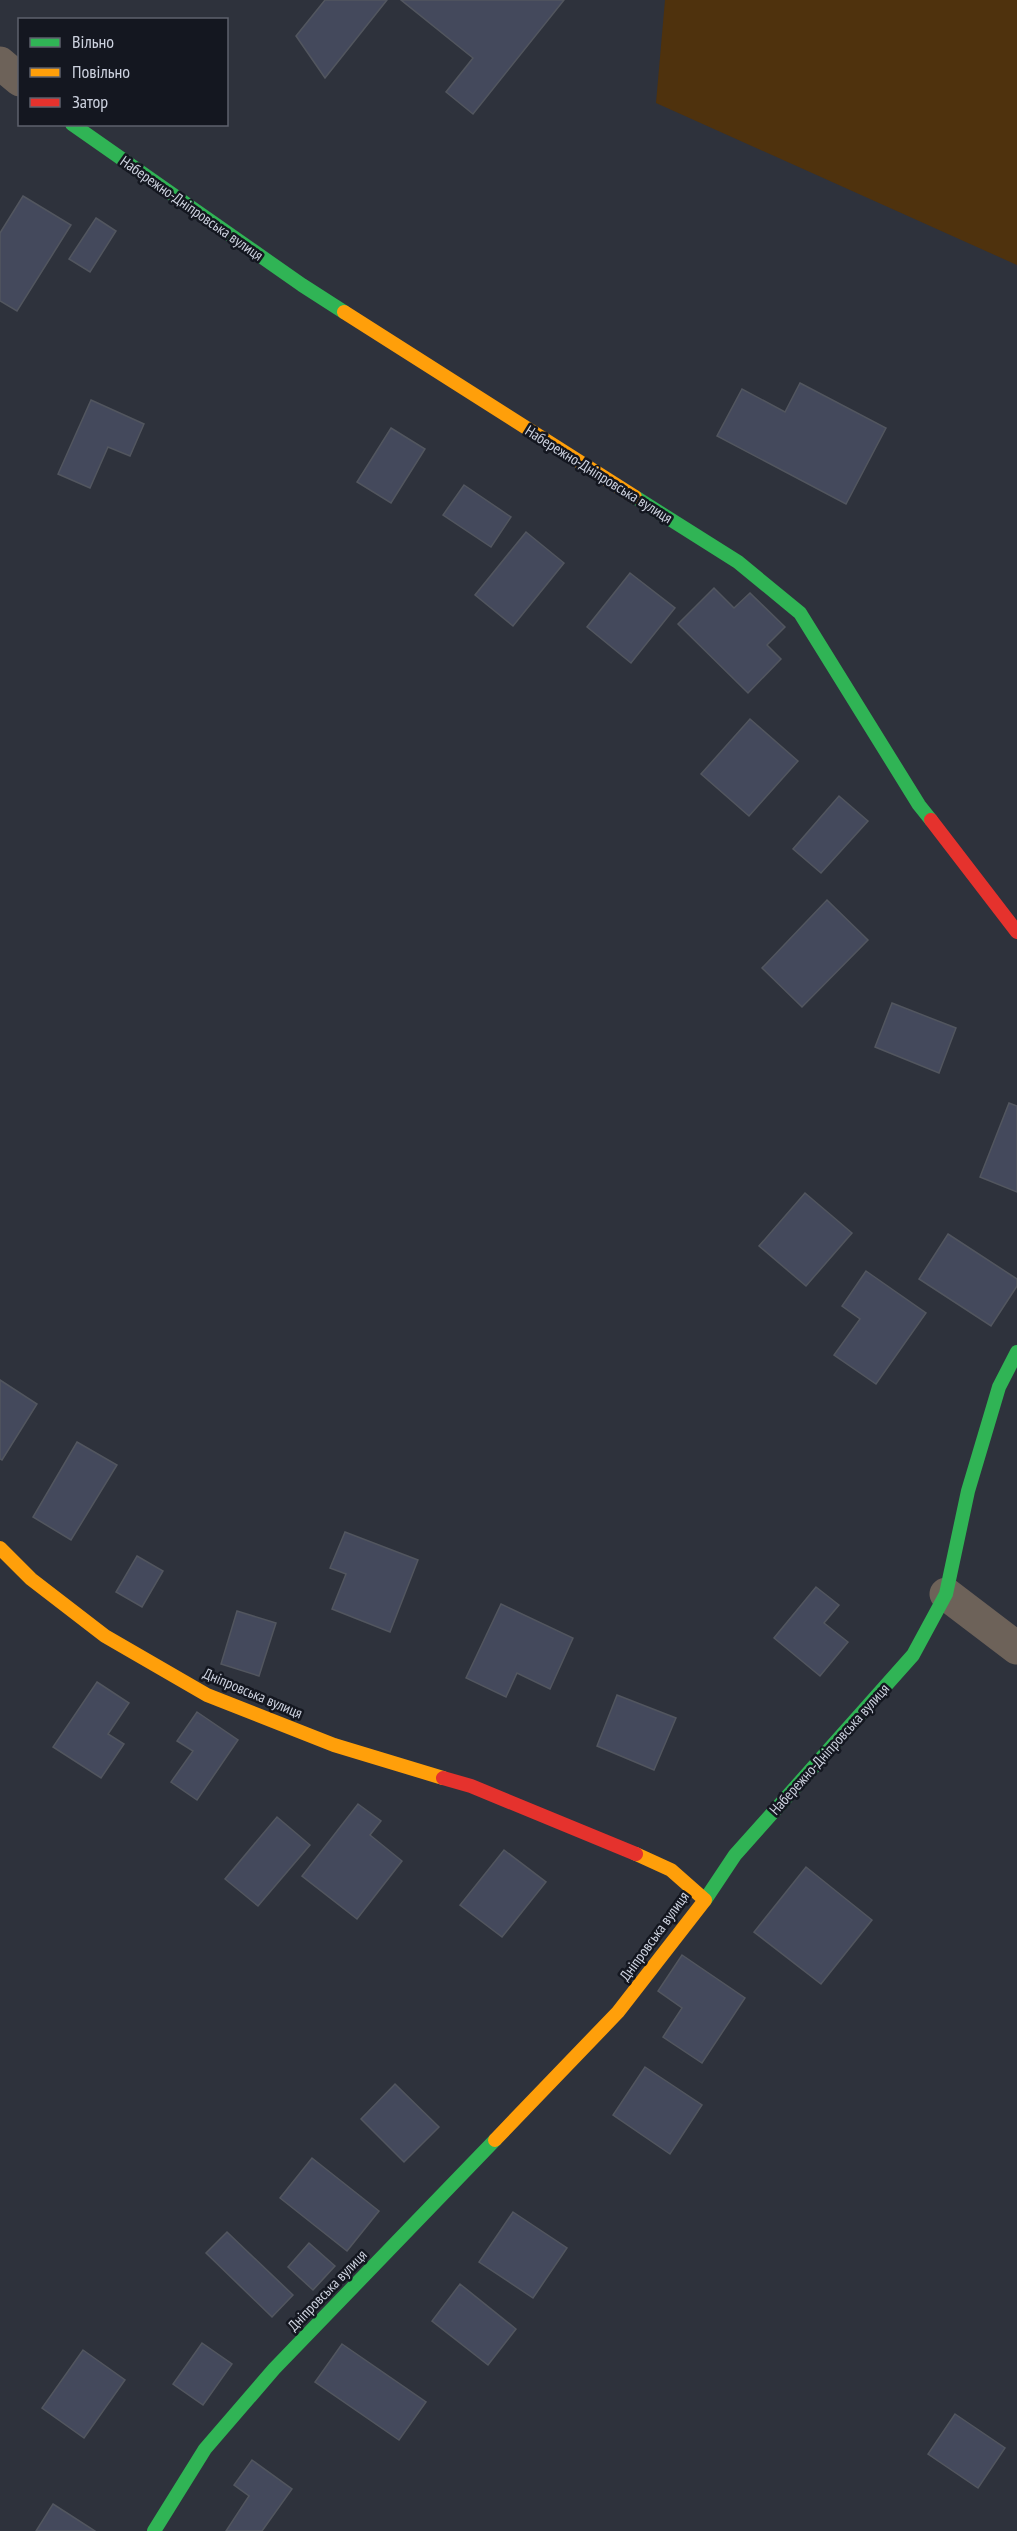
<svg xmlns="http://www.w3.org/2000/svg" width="1017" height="2531" viewBox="0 0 1017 2531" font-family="'PT Sans Narrow',sans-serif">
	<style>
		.green { fill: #4f320d }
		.building { fill: #44495c; stroke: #52565f; stroke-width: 1.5 }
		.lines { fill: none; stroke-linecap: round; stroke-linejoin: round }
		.street { stroke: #6d6259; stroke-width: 33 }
		.fast { stroke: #30b455; stroke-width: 14 }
		.slow { stroke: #ff9f0a; stroke-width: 14 }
		.jam { stroke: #e5322d; stroke-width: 14 }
		.labels { text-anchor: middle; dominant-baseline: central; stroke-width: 5; stroke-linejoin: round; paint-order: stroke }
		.street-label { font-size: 15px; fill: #cdd2df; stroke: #141720 }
	</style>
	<rect width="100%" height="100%" fill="#2e323c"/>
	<polygon class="green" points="665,0 1017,0 1017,265 656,103"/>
	<g class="building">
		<polygon points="325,0 387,0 325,78 296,36"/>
		<polygon points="401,0 564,0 473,114 446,92 473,58"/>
		<polygon points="23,196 71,225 17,311 0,301 0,233"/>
		<polygon points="96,218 116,231 90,272 69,259"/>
		<polygon points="800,383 886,428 846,504 717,436 742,389 785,412"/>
		<polygon points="91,400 144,424 130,456 108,447 90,488 58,474"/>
		<polygon points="391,428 425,449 391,503 357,482"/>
		<polygon points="464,485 511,517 491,547 443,515"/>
		<polygon points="526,532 564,563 513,626 475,595"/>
		<polygon points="630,573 675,608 631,663 587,627"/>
		<polygon points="714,588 734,608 750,593 785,627 767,645 781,659 748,693 678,624"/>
		<polygon points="750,719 798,761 749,816 701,774"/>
		<polygon points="839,796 868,821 821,873 793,849"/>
		<polygon points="827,900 868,940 802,1007 762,968"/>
		<polygon points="892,1003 956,1028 939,1073 875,1047"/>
		<polygon points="1009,1103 1017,1106 1017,1192 980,1177"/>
		<polygon points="805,1193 852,1233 806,1286 759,1246"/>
		<polygon points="948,1234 1017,1279 1017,1286 991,1326 919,1279"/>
		<polygon points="866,1271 926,1313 876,1384 834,1355 860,1319 842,1306"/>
		<polygon points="0,1380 37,1404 2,1460 0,1459"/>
		<polygon points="77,1442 117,1465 71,1540 33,1517"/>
		<polygon points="345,1532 418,1560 390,1632 332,1609 346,1574 330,1568"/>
		<polygon points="137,1556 163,1571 142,1607 116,1592"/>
		<polygon points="816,1587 839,1605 824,1623 848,1642 820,1676 774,1638"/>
		<polygon points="501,1604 573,1638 550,1689 517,1673 506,1697 466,1678"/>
		<polygon points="237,1611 276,1623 259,1676 221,1664"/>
		<polygon points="97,1682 129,1703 108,1734 124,1744 101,1778 53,1747"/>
		<polygon points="617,1695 676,1718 654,1770 597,1746"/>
		<polygon points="197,1712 238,1740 197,1800 171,1782 193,1751 177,1741"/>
		<polygon points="358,1804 381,1821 370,1835 402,1861 357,1919 302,1876"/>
		<polygon points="277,1817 310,1845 258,1906 225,1879"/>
		<polygon points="504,1850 546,1882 502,1937 460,1905"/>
		<polygon points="806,1867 872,1920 821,1984 754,1932"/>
		<polygon points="682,1955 745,1998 702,2063 663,2037 682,2008 658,1991"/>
		<polygon points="645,2067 702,2105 670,2154 613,2115"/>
		<polygon points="395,2084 439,2127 404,2162 361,2119"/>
		<polygon points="312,2158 379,2211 347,2251 280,2198"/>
		<polygon points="513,2212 567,2248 533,2298 479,2262"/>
		<polygon points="227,2232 293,2295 272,2317 206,2253"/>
		<polygon points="309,2243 335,2266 313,2290 288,2267"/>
		<polygon points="460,2284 516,2329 488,2365 432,2321"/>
		<polygon points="202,2343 232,2364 203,2405 173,2384"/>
		<polygon points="342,2344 426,2402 399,2440 315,2382"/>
		<polygon points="83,2350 125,2380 84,2438 42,2408"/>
		<polygon points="955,2414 1005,2448 978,2488 928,2454"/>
		<polygon points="252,2460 292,2489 262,2531 226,2531 249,2496 234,2485"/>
		<polygon points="53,2504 95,2531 36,2531"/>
	</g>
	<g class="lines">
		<g class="street">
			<polyline points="0,63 20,80"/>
			<polyline points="946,1594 1017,1648"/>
		</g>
		<g class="fast">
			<polyline points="72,124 302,285 344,312"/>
			<polyline points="635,497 738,562 800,613 919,805 931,820"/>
			<polyline points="705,1900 735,1855 913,1655 946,1594 968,1491 999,1387 1017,1352"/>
			<polyline points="154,2531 205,2449 274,2369 495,2140"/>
		</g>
		<g class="slow">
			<polyline points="344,312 635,497"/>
			<polyline points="0,1548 31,1579 105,1636 207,1695 334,1745 443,1778"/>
			<polyline points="495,2140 618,2012 705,1900 671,1870 636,1854"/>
		</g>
		<g class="jam">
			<polyline points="931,820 1017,932"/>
			<polyline points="443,1778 471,1786 636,1854"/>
		</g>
	</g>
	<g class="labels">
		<g class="street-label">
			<text transform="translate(192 208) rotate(35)">Набережно-Дніпровська вулиця</text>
			<text transform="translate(599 474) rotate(32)">Набережно-Дніпровська вулиця</text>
			<text transform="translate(253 1693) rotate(23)">Дніпровська вулиця</text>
			<text transform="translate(829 1749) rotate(-48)">Набережно-Дніпровська вулиця</text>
			<text transform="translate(654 1936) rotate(-54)">Дніпровська вулиця</text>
			<text transform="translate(327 2290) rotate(-46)">Дніпровська вулиця</text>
		</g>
	</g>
	<rect x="18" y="18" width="210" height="108" fill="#141720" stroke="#5e626c" stroke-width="1.5"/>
	<rect x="30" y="38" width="30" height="9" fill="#30b455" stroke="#5e626c" stroke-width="1.5"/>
	<text x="72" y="48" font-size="18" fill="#cdd2df">Вільно</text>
	<rect x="30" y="68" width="30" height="9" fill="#ff9f0a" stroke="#5e626c" stroke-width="1.5"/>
	<text x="72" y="78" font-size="18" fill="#cdd2df">Повільно</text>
	<rect x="30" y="98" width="30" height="9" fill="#e5322d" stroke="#5e626c" stroke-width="1.5"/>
	<text x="72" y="108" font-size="18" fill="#cdd2df">Затор</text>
</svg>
